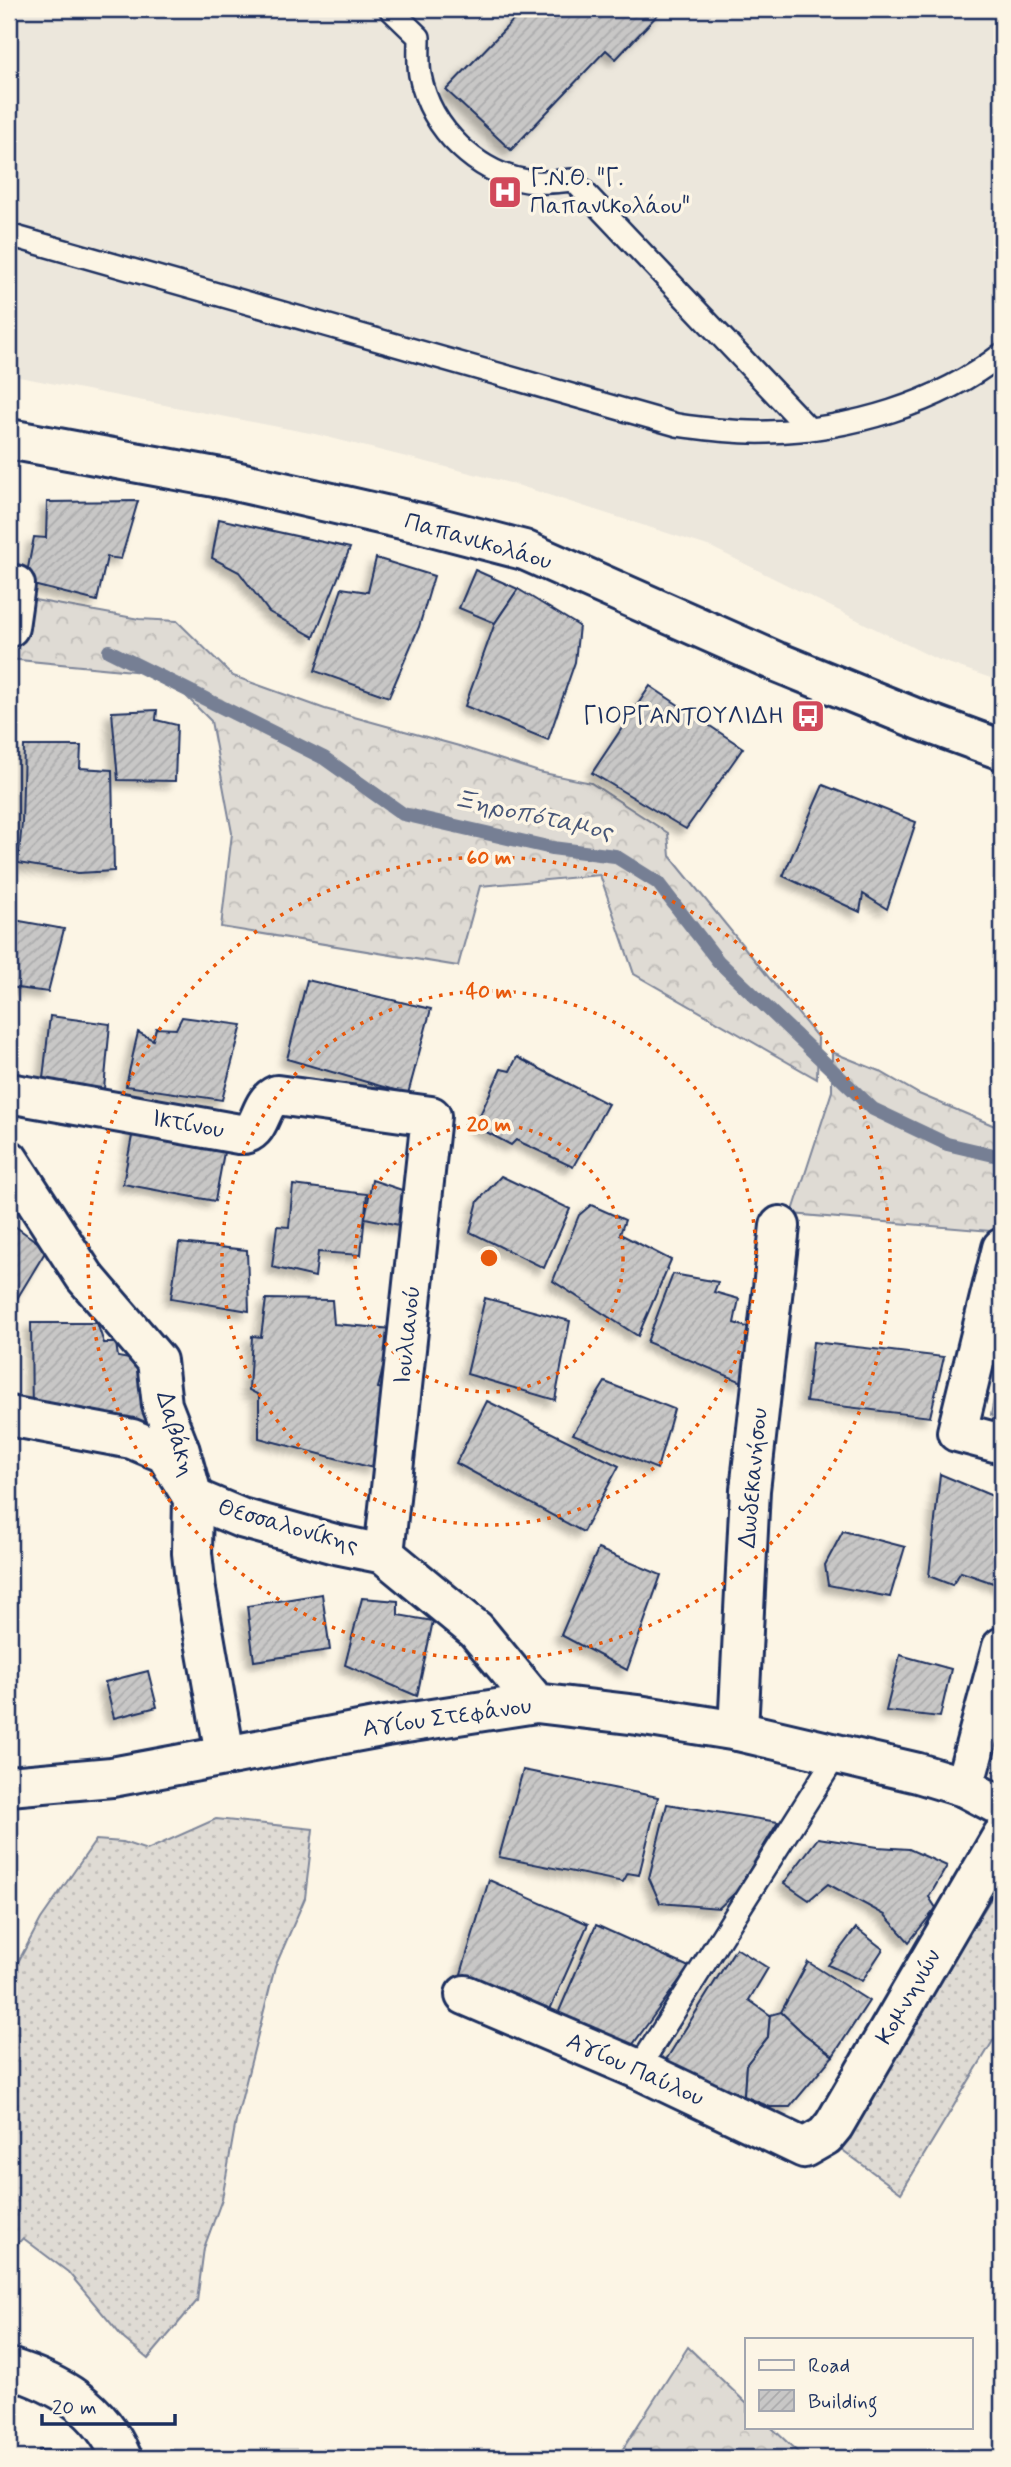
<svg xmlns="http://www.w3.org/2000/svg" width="1011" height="2467" viewBox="0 0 1011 2467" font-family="Mynerve,sans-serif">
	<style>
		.built { fill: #ece7dc }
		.grass { fill: url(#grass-dots); stroke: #7d8599; stroke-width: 2 }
		.forest { fill: url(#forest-crowns); stroke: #7d8599; stroke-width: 2 }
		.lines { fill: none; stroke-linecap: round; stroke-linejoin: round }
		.stream { stroke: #767f94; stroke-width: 14 }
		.building { fill: url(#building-hatch); stroke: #1b2f5e; stroke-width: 2; filter: url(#shadow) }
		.lane-casing { stroke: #1b2f5e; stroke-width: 26 }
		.street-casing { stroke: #1b2f5e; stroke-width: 44 }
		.secondary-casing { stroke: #1b2f5e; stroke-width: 44 }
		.lane { stroke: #fcf5e5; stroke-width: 21 }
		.street { stroke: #fcf5e5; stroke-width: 38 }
		.secondary { stroke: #fcf5e5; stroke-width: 38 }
		.ring { fill: none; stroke: #e8590c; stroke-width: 3.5; stroke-dasharray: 3.5 7 }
		.labels { text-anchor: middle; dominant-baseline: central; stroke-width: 7; stroke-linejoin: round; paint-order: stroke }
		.poi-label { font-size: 24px; fill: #1b2f5e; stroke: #fcf5e5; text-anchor: start }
		.street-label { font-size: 24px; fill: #1b2f5e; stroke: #fcf5e5 }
		.water-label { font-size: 26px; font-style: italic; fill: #485779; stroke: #fcf5e5 }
		.centre { fill: #e8590c; stroke: #fcf5e5; stroke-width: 3.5 }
		.ring-label { font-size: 21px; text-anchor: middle; font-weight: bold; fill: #e8590c; stroke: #fcf5e5; stroke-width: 7; stroke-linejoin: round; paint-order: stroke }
	</style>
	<defs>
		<pattern id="grass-dots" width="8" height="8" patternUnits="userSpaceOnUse" patternTransform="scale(1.75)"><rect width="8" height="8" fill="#dfdbd4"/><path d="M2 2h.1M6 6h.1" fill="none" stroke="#bfbcb8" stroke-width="1.8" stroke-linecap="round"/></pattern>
		<pattern id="forest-crowns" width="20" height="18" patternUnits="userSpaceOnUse" patternTransform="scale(1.75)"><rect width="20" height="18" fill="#dfdbd4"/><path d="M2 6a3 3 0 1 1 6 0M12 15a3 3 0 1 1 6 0" fill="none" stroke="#bfbcb8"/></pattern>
		<pattern id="building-hatch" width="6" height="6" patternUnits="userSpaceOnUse" patternTransform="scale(1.75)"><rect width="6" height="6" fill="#c8c7c6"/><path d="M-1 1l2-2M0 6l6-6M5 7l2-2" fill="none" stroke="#ababac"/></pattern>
		<filter id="shadow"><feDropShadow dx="-6" dy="6" stdDeviation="3.5" flood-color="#0004"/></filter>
	</defs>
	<rect width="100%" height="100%" fill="#fcf5e5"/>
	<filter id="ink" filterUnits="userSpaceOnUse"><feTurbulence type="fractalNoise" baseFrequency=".0143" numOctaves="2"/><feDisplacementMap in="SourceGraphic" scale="14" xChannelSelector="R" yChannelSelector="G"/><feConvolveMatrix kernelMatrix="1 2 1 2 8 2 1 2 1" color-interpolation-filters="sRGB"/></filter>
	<g filter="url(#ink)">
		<polygon class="built" points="9,9 1002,9 1002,682 934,658 711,547 514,484 315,434 9,375"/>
		<g class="grass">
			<polygon points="1002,1357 1002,1419 991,1415"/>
			<polygon points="216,1819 313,1829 305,1898 275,1967 236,2121 222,2199 204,2248 197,2301 148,2359 124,2339 68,2272 23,2238 9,2253 9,1979 41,1919 96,1840 123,1842 147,1850"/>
			<polygon points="1002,1881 1002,2026 901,2193 837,2146"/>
		</g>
		<g class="forest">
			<polygon points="18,597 139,619 177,621 233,676 325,709 459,746 539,772 591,783 668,833 670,856 818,1038 817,1079 634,974 600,875 480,886 458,966 221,927 232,833 211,721 164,674 9,659"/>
			<polygon points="832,1052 879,1071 919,1094 1002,1129 1002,1232 792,1214 832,1091"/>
			<polygon points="688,2347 747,2404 747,2427 771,2427 804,2458 617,2458"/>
		</g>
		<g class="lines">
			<polyline class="stream" points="109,651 324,758 403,814 552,848 615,856 658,883 718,961 873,1109 947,1144 1002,1157"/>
		</g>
		<g class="building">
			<polygon points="524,9 663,9 616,59 606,50 511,150 446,90"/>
			<polygon points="138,501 121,559 107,557 97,601 25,583 34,537 46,538 47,502"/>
			<polygon points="219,519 350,548 314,637 269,612 239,572 212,558"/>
			<polygon points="376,558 434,576 419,627 389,697 315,671 342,588 368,592"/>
			<polygon points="475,570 518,589 495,623 459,608"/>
			<polygon points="518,589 579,626 575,662 548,740 465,706 495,623"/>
			<polygon points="650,686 743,748 686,829 592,773"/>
			<polygon points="157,710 156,720 177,725 175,781 118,780 112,712"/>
			<polygon points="24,746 81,746 80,768 112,770 114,871 78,873 18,863 22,823"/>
			<polygon points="823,785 916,822 887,909 863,894 860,912 783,876"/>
			<polygon points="9,919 64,929 48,992 9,987"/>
			<polygon points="307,980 431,1009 408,1094 287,1059"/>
			<polygon points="50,1016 110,1024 104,1089 43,1079"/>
			<polygon points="182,1017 242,1025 222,1100 126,1086 138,1032 153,1040 156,1028 176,1029"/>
			<polygon points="517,1057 608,1104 573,1167 516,1140 511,1145 475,1126 501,1069 510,1071"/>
			<polygon points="135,1120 227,1136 215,1201 123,1184"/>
			<polygon points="501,1176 570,1209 544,1268 470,1232 478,1201"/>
			<polygon points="372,1180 414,1194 409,1227 365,1218"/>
			<polygon points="293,1185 367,1194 361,1255 318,1252 315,1277 272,1267 277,1226 289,1227"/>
			<polygon points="591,1205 625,1220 620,1234 671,1260 638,1336 553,1281 579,1215"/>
			<polygon points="9,1222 47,1249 9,1312"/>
			<polygon points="179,1243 247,1250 249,1311 171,1298"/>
			<polygon points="673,1274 718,1282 714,1292 739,1299 734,1323 756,1330 742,1382 647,1342"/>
			<polygon points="485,1298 570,1321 555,1400 467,1374"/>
			<polygon points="266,1299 332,1300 334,1324 393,1329 378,1388 388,1390 373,1468 259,1438 259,1395 249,1390 252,1336 261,1337"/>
			<polygon points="31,1323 97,1323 104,1343 116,1343 118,1357 151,1363 149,1429 32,1417"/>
			<polygon points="813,1342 944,1357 930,1417 806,1402"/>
			<polygon points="605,1382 674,1409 657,1469 573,1434"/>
			<polygon points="487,1401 619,1466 583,1532 456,1463"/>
			<polygon points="940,1474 1002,1500 1002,1586 961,1572 952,1585 929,1576"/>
			<polygon points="843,1531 905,1547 890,1597 828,1585 825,1565"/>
			<polygon points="598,1549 661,1575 627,1670 561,1635"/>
			<polygon points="322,1594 330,1650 254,1661 247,1606"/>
			<polygon points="362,1598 398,1601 398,1615 433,1621 417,1696 345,1665"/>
			<polygon points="900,1655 951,1669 940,1717 886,1711"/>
			<polygon points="148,1671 157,1707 114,1718 105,1682"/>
			<polygon points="523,1770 658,1797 639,1875 628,1873 623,1882 499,1857"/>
			<polygon points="667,1804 778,1822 737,1891 719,1908 660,1903 649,1878"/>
			<polygon points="818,1838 878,1847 909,1849 947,1866 929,1897 936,1908 909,1942 885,1915 828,1884 809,1900 784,1883"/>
			<polygon points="489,1880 588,1924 548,2014 458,1984"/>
			<polygon points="596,1925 689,1967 631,2047 557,2016"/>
			<polygon points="856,1928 883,1949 862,1981 828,1965"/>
			<polygon points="736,1948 768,1968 749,2000 770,2015 768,2037 746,2065 744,2096 664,2063"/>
			<polygon points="808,1962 869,2001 833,2056 804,2034 781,2012"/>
			<polygon points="781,2012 804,2034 833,2056 790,2107 770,2107 744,2096 746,2065 768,2037 770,2015"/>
			<polygon points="39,2450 74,2450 73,2458 39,2458"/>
		</g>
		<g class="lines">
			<g class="lane-casing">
				<g id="lane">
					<path d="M390 9 419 37C419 49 418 63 420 75 430 129 479 177 535 182 547 183 561 181 573 180L809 429"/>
					<path d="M9 235 677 425C708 429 737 433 768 432 849 430 938 404 1002 354"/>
					<polyline points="638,2069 837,1754"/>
				</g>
			</g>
			<g class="street-casing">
				<g id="street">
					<polyline points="9,627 15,585"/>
					<path d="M9 1093 239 1134C263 1136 257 1103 277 1095L431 1116 384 1554"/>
					<polyline points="9,1160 85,1277 157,1361 162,1405 180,1451 193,1498 192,1553 196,1590 225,1755"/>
					<polyline points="1002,1248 957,1432 1002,1444"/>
					<polyline points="9,1416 132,1439 165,1453 193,1498 241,1518 335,1544 384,1554 476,1630 536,1703"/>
					<polyline points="738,1731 750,1490 780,1226"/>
					<polyline points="964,1787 1002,1647"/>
					<polyline points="465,1995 638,2069 804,2148 825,2136 834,2125 1002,1836"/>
					<path d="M9 2368C60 2384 100 2407 122 2458"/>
				</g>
			</g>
			<g class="secondary-casing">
				<g id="secondary">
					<polyline points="9,439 226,479 424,524 524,550 777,662 920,720 1002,750"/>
					<polyline points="9,1786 112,1777 386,1726 536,1703 638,1715 738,1731 918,1773 964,1787 1002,1807"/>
				</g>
			</g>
			<use href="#lane" class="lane"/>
			<use href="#street" class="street"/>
			<use href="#secondary" class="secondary"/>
		</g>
	</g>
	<g class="ring">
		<circle cx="489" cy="1258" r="134"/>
		<circle cx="489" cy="1258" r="267"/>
		<circle cx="489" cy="1258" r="401"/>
	</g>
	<defs>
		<g id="hospital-square" transform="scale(1.75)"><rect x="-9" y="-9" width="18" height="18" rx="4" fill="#d1495b" stroke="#fcf5e5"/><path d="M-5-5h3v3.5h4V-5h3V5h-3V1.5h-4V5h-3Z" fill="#fff"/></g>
		<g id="bus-square" transform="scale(1.75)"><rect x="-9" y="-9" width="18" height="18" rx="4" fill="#d1495b" stroke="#fcf5e5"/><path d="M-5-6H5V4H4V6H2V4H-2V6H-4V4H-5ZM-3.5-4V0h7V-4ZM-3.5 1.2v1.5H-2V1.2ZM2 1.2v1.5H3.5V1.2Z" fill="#fff"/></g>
	</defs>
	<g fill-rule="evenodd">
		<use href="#hospital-square" x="505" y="192"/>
		<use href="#bus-square" x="808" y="716"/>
	</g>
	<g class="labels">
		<g class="poi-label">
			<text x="530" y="178">Γ.Ν.Θ. "Γ.<tspan x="530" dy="28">Παπανικολάου"</tspan></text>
			<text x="784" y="716" text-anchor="end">ΓΙΟΡΓΑΝΤΟΥΛΙΔΗ</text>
		</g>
		<g class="street-label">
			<text transform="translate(478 542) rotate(16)">Παπανικολάου</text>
			<text transform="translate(188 1125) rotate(10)">Ικτίνου</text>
			<text transform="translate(408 1335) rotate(-84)">Ιουλιανού</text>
			<text transform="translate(175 1434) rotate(74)">Δαβάκη</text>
			<text transform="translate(754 1478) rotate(-85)">Δωδεκανήσου</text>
			<text transform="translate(288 1527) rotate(16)">Θεσσαλονίκης</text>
			<text transform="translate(447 1718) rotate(-8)">Αγίου Στεφάνου</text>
			<text transform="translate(909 1997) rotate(-60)">Κομνηνών</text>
			<text transform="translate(635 2070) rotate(24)">Αγίου Παύλου</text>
		</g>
		<g class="water-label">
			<text transform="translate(533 816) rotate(12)">Ξηροπόταμος</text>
		</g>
	</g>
	<circle cx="489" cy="1258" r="10" class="centre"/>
	<g class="ring-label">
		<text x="489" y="864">60 m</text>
		<text x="489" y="998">40 m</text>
		<text x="489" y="1131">20 m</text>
	</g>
	<rect width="1011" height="2467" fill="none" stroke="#fcf5e5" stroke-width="35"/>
	<rect x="18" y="18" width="976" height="2432" fill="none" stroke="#1b2f5e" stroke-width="2.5" filter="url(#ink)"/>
	<rect x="745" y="2338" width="228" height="91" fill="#fcf5e5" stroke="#a2a6af" stroke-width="2"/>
	<rect x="759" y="2360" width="35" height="10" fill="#fcf5e5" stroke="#a2a6af" stroke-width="2"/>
	<text x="808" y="2372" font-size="21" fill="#1b2f5e">Road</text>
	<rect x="759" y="2390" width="35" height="21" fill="url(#building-hatch)" stroke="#a2a6af" stroke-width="2"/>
	<text x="808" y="2408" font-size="21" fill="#1b2f5e">Building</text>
	<path d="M42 2414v10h133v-10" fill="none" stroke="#1b2f5e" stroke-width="3.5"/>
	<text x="52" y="2414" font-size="21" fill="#1b2f5e" stroke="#fcf5e5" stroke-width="5" paint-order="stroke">20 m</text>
</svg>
